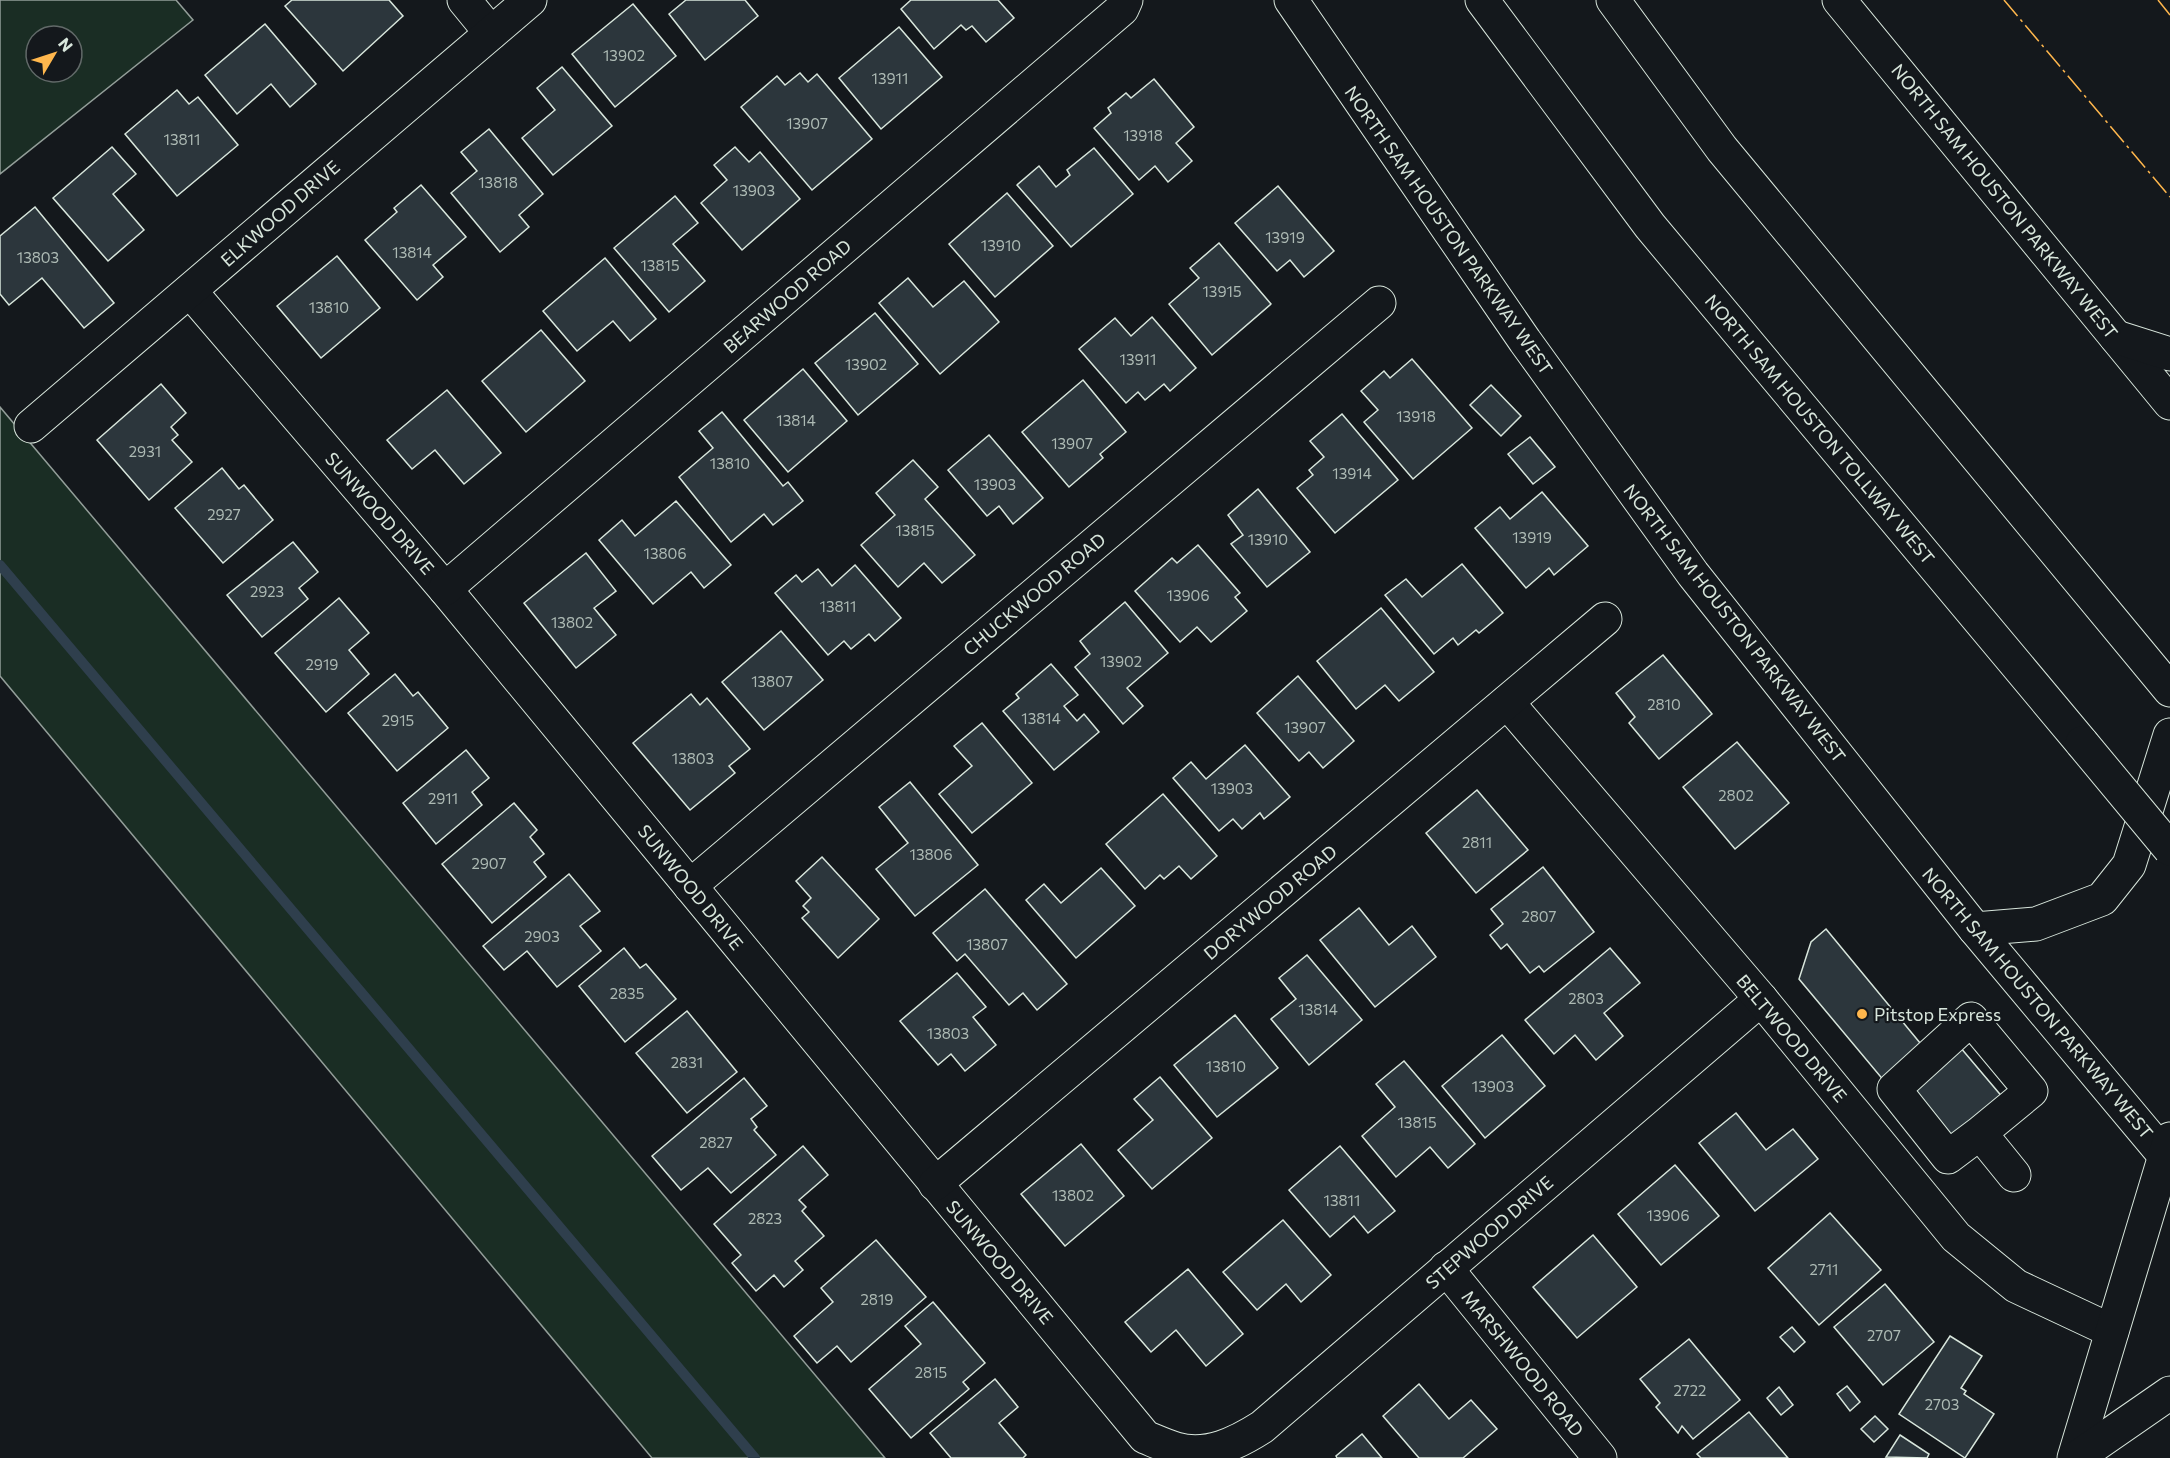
<svg xmlns="http://www.w3.org/2000/svg" width="2170" height="1458" viewBox="0 0 2170 1458" font-family="Commissioner,sans-serif">
	<style>
		.green { fill: #1a2d24; stroke: #939e99; stroke-width: 1.5; fill-rule: evenodd }
		.lines { fill: none; stroke-linecap: round; stroke-linejoin: round }
		.stream { stroke: #2f3f4d; stroke-width: 10 }
		.building { fill: #2c363c; stroke: #d8e6dc; stroke-width: 1.5 }
		.minor-casing { stroke: #d8e6dc; stroke-width: 35 }
		.major-casing { stroke: #d8e6dc; stroke-width: 35 }
		.highway-casing { stroke: #d8e6dc; stroke-width: 35 }
		.minor { stroke: #14181c; stroke-width: 33 }
		.major { stroke: #14181c; stroke-width: 33 }
		.highway { stroke: #14181c; stroke-width: 33 }
		.highway-bridge-casing { stroke: #d8e6dc; stroke-width: 35; stroke-linecap: butt }
		.highway-bridge { stroke: #14181c; stroke-width: 33 }
		.power { stroke: #ffb74d; stroke-width: 1.5; stroke-dasharray: 21 4.5 3 4.5; stroke-linecap: butt }
		.poi-dot { fill: #ffb74d; stroke: #14181c; stroke-width: 2 }
		.labels { text-anchor: middle; dominant-baseline: central; stroke-width: 4.5; stroke-linejoin: round; paint-order: stroke }
		.number-label { font-size: 15px; fill: #adbab4 }
		.street-label { font-size: 18px; fill: #d8e6dc; stroke: #14181c }
		.poi-label { font-size: 18px; fill: #d8e6dc; stroke: #14181c; text-anchor: start }
	</style>
	<rect width="100%" height="100%" fill="#14181c"/>
	<g class="green">
		<path d="M0 0H176L193 20 0 174ZM36 36H72V72H36Z"/>
		<polygon points="0,407 885,1458 652,1458 0,676"/>
	</g>
	<g class="lines">
		<polyline class="stream" points="0,565 755,1458"/>
	</g>
	<g class="building">
		<polygon points="292,0 389,0 403,16 343,71 285,6"/>
		<polygon points="686,0 745,0 758,16 705,60 669,14"/>
		<polygon points="911,0 998,0 1014,18 986,42 972,26 966,30 961,25 934,49 901,9"/>
		<polygon points="633,4 676,56 615,107 572,54"/>
		<polygon points="265,24 316,84 290,107 271,84 237,114 205,75"/>
		<polygon points="899,27 942,77 881,129 839,78"/>
		<polygon points="562,67 612,126 553,175 522,138 555,110 537,88"/>
		<polygon points="800,73 808,82 817,74 872,139 812,190 741,107 777,76 785,85"/>
		<polygon points="1154,79 1194,127 1176,143 1192,161 1168,182 1155,166 1139,180 1094,128 1111,113 1108,108 1126,93 1131,98"/>
		<polygon points="177,90 189,104 198,97 238,145 177,196 125,134"/>
		<polygon points="489,129 543,194 519,215 529,227 500,252 451,193 477,171 461,152"/>
		<polygon points="112,147 136,174 113,194 144,230 108,261 53,198"/>
		<polygon points="735,147 749,162 760,152 800,199 742,250 701,203 727,180 714,165"/>
		<polygon points="1094,148 1133,194 1071,247 1017,185 1039,166 1056,187 1070,175 1067,170"/>
		<polygon points="421,185 466,237 433,265 443,277 417,300 365,240 397,212 394,208"/>
		<polygon points="1278,186 1334,251 1304,277 1290,260 1277,271 1235,223"/>
		<polygon points="1007,193 1053,246 995,297 949,244"/>
		<polygon points="675,196 698,223 673,244 705,281 669,312 614,248"/>
		<polygon points="35,207 114,303 84,328 42,278 9,305 0,294 0,236"/>
		<polygon points="1219,243 1271,304 1212,355 1169,304 1199,278 1190,268"/>
		<polygon points="337,256 380,308 321,358 277,306"/>
		<polygon points="605,258 656,319 630,341 613,321 577,351 543,311"/>
		<polygon points="908,278 933,307 964,281 999,322 940,374 879,303"/>
		<polygon points="875,313 918,364 858,415 815,363"/>
		<polygon points="1152,317 1196,368 1170,391 1164,384 1145,400 1138,392 1126,403 1079,349 1115,318 1131,336"/>
		<polygon points="541,330 585,381 526,432 482,381"/>
		<polygon points="1412,359 1472,428 1413,479 1364,422 1378,410 1361,391 1384,371 1390,378"/>
		<polygon points="803,369 847,421 788,472 744,420"/>
		<polygon points="1083,380 1126,432 1100,454 1103,458 1069,487 1022,432"/>
		<polygon points="161,384 186,413 171,427 178,435 172,440 192,462 149,500 97,440"/>
		<polygon points="1491,385 1521,416 1501,436 1470,405"/>
		<polygon points="447,390 501,453 464,484 435,450 412,469 387,440"/>
		<polygon points="722,412 783,486 788,482 803,501 773,525 764,514 731,542 679,477 713,448 699,431"/>
		<polygon points="1342,414 1398,480 1335,533 1297,488 1313,475 1309,470 1324,457 1310,441"/>
		<polygon points="989,435 1043,498 1013,524 999,506 987,516 948,470"/>
		<polygon points="1530,437 1555,467 1533,484 1508,454"/>
		<polygon points="913,460 938,487 925,499 975,555 942,583 924,563 898,587 861,545 895,515 876,493"/>
		<polygon points="222,468 239,489 244,485 273,520 223,563 175,508"/>
		<polygon points="1258,489 1310,552 1267,587 1231,544 1243,535 1228,515"/>
		<polygon points="1542,492 1588,546 1554,575 1549,568 1526,588 1475,528 1500,507 1510,519"/>
		<polygon points="676,501 731,565 704,588 691,572 653,604 599,540 622,520 635,536"/>
		<polygon points="293,542 318,572 299,588 308,599 262,637 227,595"/>
		<polygon points="1198,545 1240,593 1235,597 1247,611 1211,642 1197,627 1180,642 1135,591 1172,558 1177,563"/>
		<polygon points="586,553 616,591 594,608 616,635 576,668 524,603"/>
		<polygon points="1462,564 1503,613 1479,633 1476,630 1458,645 1453,638 1434,654 1385,595 1406,579 1422,597"/>
		<polygon points="855,565 901,618 875,641 869,634 851,649 844,641 828,655 775,593 796,575 802,582 818,569 832,586"/>
		<polygon points="339,598 369,633 349,650 369,674 326,712 275,653"/>
		<polygon points="1125,602 1168,653 1127,688 1143,706 1123,724 1075,667 1090,654 1080,641"/>
		<polygon points="1381,608 1434,672 1399,701 1385,685 1356,709 1317,661"/>
		<polygon points="781,631 823,680 764,730 722,682"/>
		<polygon points="1663,655 1712,714 1659,759 1629,723 1635,717 1616,693"/>
		<polygon points="1051,664 1078,695 1064,706 1077,721 1084,714 1099,732 1054,770 1003,711 1019,698 1016,694"/>
		<polygon points="395,674 413,696 418,692 448,728 397,771 348,713"/>
		<polygon points="1298,676 1354,741 1323,768 1309,752 1299,761 1257,713"/>
		<polygon points="691,694 700,705 707,698 750,749 729,766 735,773 690,810 633,743"/>
		<polygon points="982,723 1032,783 972,833 939,794 972,766 954,746"/>
		<polygon points="1737,742 1789,803 1735,849 1683,787"/>
		<polygon points="1245,745 1290,797 1264,819 1260,813 1242,829 1233,819 1219,831 1173,778 1191,762 1206,779"/>
		<polygon points="466,750 489,778 472,792 482,805 436,844 403,803"/>
		<polygon points="910,782 978,865 915,916 876,869 908,843 879,807"/>
		<polygon points="1477,790 1528,850 1476,893 1426,833"/>
		<polygon points="1163,794 1217,856 1191,879 1179,866 1164,879 1160,875 1145,889 1106,844"/>
		<polygon points="514,803 537,830 530,837 544,854 534,862 546,877 492,923 442,864"/>
		<polygon points="822,857 879,919 838,958 802,918 809,912 803,906 811,898 796,881"/>
		<polygon points="1543,867 1594,932 1544,972 1539,966 1530,973 1507,944 1501,949 1490,935 1503,924 1491,909"/>
		<polygon points="1101,868 1135,906 1076,958 1026,900 1044,884 1061,903"/>
		<polygon points="569,874 600,911 580,926 601,951 557,987 527,951 504,970 483,946"/>
		<polygon points="985,889 1067,984 1037,1010 1023,993 1009,1005 965,954 957,961 933,933"/>
		<polygon points="1359,908 1389,945 1412,926 1436,957 1375,1007 1320,940"/>
		<polygon points="1826,929 1925,1049 1885,1082 1799,979 1811,942"/>
		<polygon points="624,948 640,968 646,964 676,999 625,1042 579,986"/>
		<polygon points="1610,948 1640,983 1604,1013 1623,1036 1596,1060 1575,1035 1554,1054 1525,1020"/>
		<polygon points="1307,955 1362,1020 1309,1065 1271,1019 1296,999 1279,978"/>
		<polygon points="957,973 986,1007 973,1017 996,1045 965,1071 951,1054 938,1065 900,1021"/>
		<polygon points="687,1011 737,1072 687,1113 636,1053"/>
		<polygon points="1235,1015 1278,1068 1217,1117 1174,1065"/>
		<polygon points="1502,1035 1545,1086 1485,1138 1442,1086"/>
		<polygon points="1960,1047 2004,1099 1953,1143 1909,1091"/>
		<polygon points="1404,1061 1475,1144 1448,1168 1430,1147 1396,1177 1362,1136 1395,1107 1376,1084"/>
		<polygon points="1160,1077 1212,1138 1152,1189 1118,1150 1153,1120 1134,1099"/>
		<polygon points="744,1078 767,1106 751,1119 757,1127 754,1130 776,1155 731,1193 708,1168 681,1190 652,1156"/>
		<polygon points="1736,1113 1766,1150 1793,1129 1818,1159 1755,1211 1699,1143"/>
		<polygon points="1081,1144 1124,1196 1065,1246 1021,1194"/>
		<polygon points="803,1146 828,1175 799,1200 806,1207 802,1211 824,1236 795,1261 803,1270 784,1287 774,1275 756,1291 732,1263 741,1255 714,1224"/>
		<polygon points="1340,1146 1395,1211 1368,1233 1354,1216 1330,1237 1289,1190"/>
		<polygon points="1675,1165 1719,1216 1661,1265 1618,1214"/>
		<polygon points="1830,1213 1881,1270 1819,1325 1768,1268"/>
		<polygon points="1283,1220 1331,1275 1301,1302 1286,1284 1257,1310 1223,1272"/>
		<polygon points="1593,1235 1637,1287 1577,1338 1533,1287"/>
		<polygon points="876,1240 926,1297 851,1362 837,1346 817,1363 794,1336 833,1302 821,1288"/>
		<polygon points="1188,1269 1243,1334 1206,1366 1176,1330 1151,1352 1125,1322"/>
		<polygon points="1885,1284 1934,1342 1883,1385 1834,1327"/>
		<polygon points="933,1302 985,1363 963,1382 969,1389 911,1438 869,1389 921,1344 905,1326"/>
		<polygon points="1792,1327 1805,1342 1794,1352 1780,1337"/>
		<polygon points="1950,1336 1982,1356 1961,1388 1966,1391 1964,1394 1994,1414 1965,1458 1899,1414"/>
		<polygon points="1689,1339 1740,1400 1693,1439 1682,1426 1678,1433 1656,1407 1660,1403 1640,1379"/>
		<polygon points="995,1379 1018,1407 999,1423 1026,1455 1023,1458 951,1458 930,1433"/>
		<polygon points="1419,1384 1449,1419 1471,1400 1497,1429 1463,1458 1419,1458 1383,1416"/>
		<polygon points="1847,1386 1860,1402 1850,1411 1837,1394"/>
		<polygon points="1779,1387 1793,1405 1781,1415 1767,1398"/>
		<polygon points="1749,1412 1788,1458 1701,1458 1697,1454"/>
		<polygon points="1875,1416 1888,1429 1874,1442 1861,1429"/>
		<polygon points="1362,1434 1382,1458 1337,1458 1336,1456"/>
		<polygon points="1900,1435 1929,1454 1927,1458 1886,1457"/>
	</g>
	<g class="lines">
		<g class="minor-casing">
			<g id="minor">
				<polyline points="464,0 491,33"/>
				<path d="M190 291 445 589 1145 1437C1155 1441 1166 1446 1176 1449 1207 1458 1237 1443 1262 1427L1761 999"/>
				<polyline points="31,426 530,0"/>
				<polyline points="445,589 1122,9 1126,0"/>
				<polyline points="1507,702 1761,999 1956,1237 2016,1286 2112,1331"/>
				<polyline points="690,886 1379,303"/>
				<polyline points="1980,1133 2031,1091 1971,1019 1894,1089 1948,1157 1980,1133 2014,1175"/>
				<polyline points="935,1184 1605,619"/>
				<polyline points="1446,1268 1600,1458"/>
			</g>
		</g>
		<g class="major-casing">
			<g id="major">
				<polyline points="1291,0 1525,341 1693,574 1975,929 2170,1162"/>
				<polyline points="1839,0 2170,403"/>
				<polyline points="2116,337 2170,354"/>
				<polyline points="1975,929 2036,924 2102,899 2129,865 2170,735"/>
				<polyline points="2074,1458 2170,1139"/>
				<polyline points="2076,1458 2170,1393"/>
			</g>
		</g>
		<g class="highway-casing">
			<g id="highway">
				<polyline points="1482,0 1650,226 2082,743"/>
				<polyline points="1613,0 1722,149 2170,690"/>
			</g>
		</g>
		<use href="#minor" class="minor"/>
		<use href="#major" class="major"/>
		<use href="#highway" class="highway"/>
		<g class="highway-bridge-casing">
			<polyline id="highway-bridge" points="2082,743 2170,849"/>
		</g>
		<use href="#highway-bridge" class="highway-bridge"/>
		<g class="power">
			<polyline points="2004,0 2170,197"/>
			<polyline points="2158,0 2170,15"/>
		</g>
	</g>
	<circle class="poi-dot" cx="1862" cy="1014" r="6"/>
	<g class="labels">
		<g class="number-label">
			<text x="624" y="55">13902</text>
			<text x="890" y="78">13911</text>
			<text x="807" y="123">13907</text>
			<text x="1143" y="135">13918</text>
			<text x="182" y="139">13811</text>
			<text x="498" y="182">13818</text>
			<text x="754" y="190">13903</text>
			<text x="1285" y="237">13919</text>
			<text x="1001" y="245">13910</text>
			<text x="412" y="252">13814</text>
			<text x="38" y="257">13803</text>
			<text x="660" y="265">13815</text>
			<text x="1222" y="291">13915</text>
			<text x="329" y="307">13810</text>
			<text x="1138" y="359">13911</text>
			<text x="866" y="364">13902</text>
			<text x="1416" y="416">13918</text>
			<text x="796" y="420">13814</text>
			<text x="1072" y="443">13907</text>
			<text x="145" y="451">2931</text>
			<text x="730" y="463">13810</text>
			<text x="1352" y="473">13914</text>
			<text x="995" y="484">13903</text>
			<text x="224" y="514">2927</text>
			<text x="915" y="530">13815</text>
			<text x="1532" y="537">13919</text>
			<text x="1268" y="539">13910</text>
			<text x="665" y="553">13806</text>
			<text x="267" y="591">2923</text>
			<text x="1188" y="595">13906</text>
			<text x="838" y="606">13811</text>
			<text x="572" y="622">13802</text>
			<text x="1121" y="661">13902</text>
			<text x="322" y="664">2919</text>
			<text x="772" y="681">13807</text>
			<text x="1664" y="704">2810</text>
			<text x="1041" y="718">13814</text>
			<text x="398" y="720">2915</text>
			<text x="1305" y="727">13907</text>
			<text x="693" y="758">13803</text>
			<text x="1232" y="788">13903</text>
			<text x="1736" y="795">2802</text>
			<text x="443" y="798">2911</text>
			<text x="1477" y="842">2811</text>
			<text x="931" y="854">13806</text>
			<text x="489" y="863">2907</text>
			<text x="1539" y="916">2807</text>
			<text x="542" y="936">2903</text>
			<text x="987" y="944">13807</text>
			<text x="627" y="993">2835</text>
			<text x="1586" y="998">2803</text>
			<text x="1318" y="1009">13814</text>
			<text x="948" y="1033">13803</text>
			<text x="687" y="1062">2831</text>
			<text x="1226" y="1066">13810</text>
			<text x="1493" y="1086">13903</text>
			<text x="1417" y="1122">13815</text>
			<text x="716" y="1142">2827</text>
			<text x="1073" y="1195">13802</text>
			<text x="1342" y="1200">13811</text>
			<text x="1668" y="1215">13906</text>
			<text x="765" y="1218">2823</text>
			<text x="1824" y="1269">2711</text>
			<text x="877" y="1299">2819</text>
			<text x="1884" y="1335">2707</text>
			<text x="931" y="1372">2815</text>
			<text x="1690" y="1390">2722</text>
			<text x="1942" y="1404">2703</text>
		</g>
		<g class="street-label">
			<text transform="translate(2005 201) rotate(51)">NORTH SAM HOUSTON PARKWAY WEST</text>
			<text transform="translate(280 213) rotate(-41)">ELKWOOD DRIVE</text>
			<text transform="translate(1449 230) rotate(55)">NORTH SAM HOUSTON PARKWAY WEST</text>
			<text transform="translate(787 296) rotate(-41)">BEARWOOD ROAD</text>
			<text transform="translate(1820 429) rotate(50)">NORTH SAM HOUSTON TOLLWAY WEST</text>
			<text transform="translate(380 513) rotate(49)">SUNWOOD DRIVE</text>
			<text transform="translate(1034 594) rotate(-40)">CHUCKWOOD ROAD</text>
			<text transform="translate(1735 623) rotate(52)">NORTH SAM HOUSTON PARKWAY WEST</text>
			<text transform="translate(691 887) rotate(51)">SUNWOOD DRIVE</text>
			<text transform="translate(1270 902) rotate(-40)">DORYWOOD ROAD</text>
			<text transform="translate(2038 1003) rotate(50)">NORTH SAM HOUSTON PARKWAY WEST</text>
			<text transform="translate(1792 1038) rotate(50)">BELTWOOD DRIVE</text>
			<text transform="translate(1489 1232) rotate(-41)">STEPWOOD DRIVE</text>
			<text transform="translate(1000 1262) rotate(50)">SUNWOOD DRIVE</text>
			<text transform="translate(1523 1363) rotate(51)">MARSHWOOD ROAD</text>
		</g>
		<g class="poi-label">
			<text x="1874" y="1014">Pitstop Express</text>
		</g>
	</g>
	<g transform="translate(54 54) rotate(51)"><circle r="28" fill="#14181c" stroke="#626a69" stroke-width="1.5"/>
	<path d="M0-4.5L10 22L0 15L-10 22Z" fill="#ffb74d"/>
	<text y="-9" font-size="16" font-weight="bold" text-anchor="middle" fill="#d8e6dc">N</text>
	</g>
</svg>
